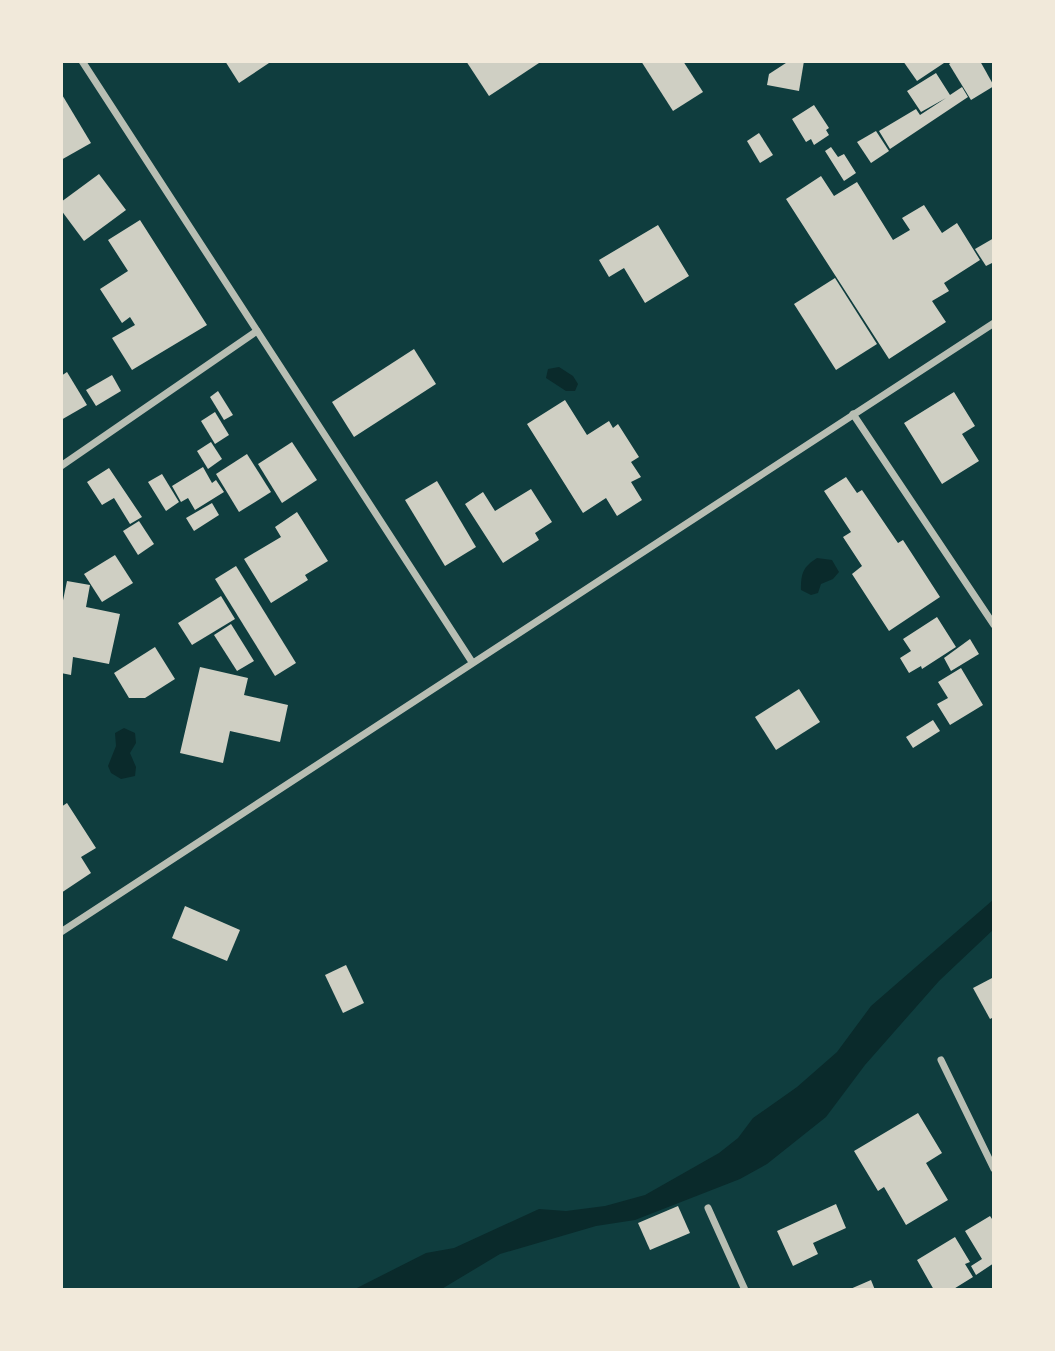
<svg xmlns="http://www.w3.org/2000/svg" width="1055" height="1351" viewBox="0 0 1055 1351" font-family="Roboto,sans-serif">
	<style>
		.water { fill: #0a2a2b }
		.building { fill: #cfcfc3 }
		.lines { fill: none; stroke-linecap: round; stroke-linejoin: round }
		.minor { stroke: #b8beb3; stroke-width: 7 }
	</style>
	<rect width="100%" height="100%" fill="#0f3d3e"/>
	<g class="water">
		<polygon points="559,367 573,376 578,384 575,391 566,391 546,378 548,369"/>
		<path d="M817 558 832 560 839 572 833 579 821 584 818 593 811 595 801 590C801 573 803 567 817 558Z"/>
		<polygon points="124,728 135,733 136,743 130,753 136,767 135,776 121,779 111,773 108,766 116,746 115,733"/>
		<polygon points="994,899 994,929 939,981 865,1065 826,1117 767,1164 740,1179 635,1220 596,1226 500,1254 440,1290 353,1290 426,1253 454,1248 539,1209 566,1211 605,1206 645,1195 719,1153 738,1138 753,1118 797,1087 837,1052 871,1006"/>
	</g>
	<g class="building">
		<polygon points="225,61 272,61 239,83"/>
		<polygon points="466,61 542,61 489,96"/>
		<polygon points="641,61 683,61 703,92 673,111"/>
		<polygon points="789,61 804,61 799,91 767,85 769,74"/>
		<polygon points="903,61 947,61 917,81"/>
		<polygon points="953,61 980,61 994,86 971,100 949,64"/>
		<polygon points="936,73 950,95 962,87 968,97 890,149 879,131 916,109 920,115 946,98 921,112 907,91"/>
		<polygon points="61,93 91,143 61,160"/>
		<polygon points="814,105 829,128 826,130 829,135 814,145 811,139 806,142 792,119"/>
		<polygon points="876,131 889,151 871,163 857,142"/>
		<polygon points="759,133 773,155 760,163 747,141"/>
		<polygon points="831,147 838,157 844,154 856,173 844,181 825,151"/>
		<polygon points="99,174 126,210 84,241 61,210 61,202"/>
		<polygon points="821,176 834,196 857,182 893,240 910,230 902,218 924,205 942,233 957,223 980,260 944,283 949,291 932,301 946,322 889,359 786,199"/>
		<polygon points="140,220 207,325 132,370 112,338 135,325 130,317 122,323 100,289 128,271 108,240"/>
		<polygon points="658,225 689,276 645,303 624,268 609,277 599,260"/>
		<polygon points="994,238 994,262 986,266 975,249"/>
		<polygon points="835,278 877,344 836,370 794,304"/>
		<polygon points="414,349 436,384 354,437 332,402"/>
		<polygon points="67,372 87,405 61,420 61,376"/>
		<polygon points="112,375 121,391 96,406 86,390"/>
		<polygon points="218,391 233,415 224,420 210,397"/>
		<polygon points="954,392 975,426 962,434 979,461 942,484 904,423"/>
		<polygon points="565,400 587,435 609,421 613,428 618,424 639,457 631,462 641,477 631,482 642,500 617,516 606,498 583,513 527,424"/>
		<polygon points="215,412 229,435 215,444 201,421"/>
		<polygon points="211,442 222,459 208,469 197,451"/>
		<polygon points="292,442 317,480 282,503 258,464"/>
		<polygon points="247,454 271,492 239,512 216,474"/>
		<polygon points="203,467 212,483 216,480 224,492 195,510 188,498 181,502 172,486"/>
		<polygon points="109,468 142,517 130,524 114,498 102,505 87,482"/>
		<polygon points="162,474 179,502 166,511 148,482"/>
		<polygon points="846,477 857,493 862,490 898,543 903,540 940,597 889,631 852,574 862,566 843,537 851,532 824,491"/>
		<polygon points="437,481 476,547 445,566 405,500"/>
		<polygon points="531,489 552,522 535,533 539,540 503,563 465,504 483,492 495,511"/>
		<polygon points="212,503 219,515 194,531 186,518"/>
		<polygon points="297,512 328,561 305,575 308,580 271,603 244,559 281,537 275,527"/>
		<polygon points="139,521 154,544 138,555 123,531"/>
		<polygon points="115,555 133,583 102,602 84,574"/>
		<polygon points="236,566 296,663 275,676 215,579"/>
		<polygon points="67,581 90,585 86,607 120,614 109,664 73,657 71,675 61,673 61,610"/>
		<polygon points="221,596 235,619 192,645 178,623"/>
		<polygon points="937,617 956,647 922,669 921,666 909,673 900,658 911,651 903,639"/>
		<polygon points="231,624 254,661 237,671 214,635"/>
		<polygon points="970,639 979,654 951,671 944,658"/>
		<polygon points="155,647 175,679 145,698 129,698 114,673"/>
		<polygon points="200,667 248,678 244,695 288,705 280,742 230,731 223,763 180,753"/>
		<polygon points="961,668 983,705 950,725 937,704 948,698 938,682"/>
		<polygon points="799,689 820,722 776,750 755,717"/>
		<polygon points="933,720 940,731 913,748 906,737"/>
		<polygon points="67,803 96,848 81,857 91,873 61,893 61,807"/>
		<polygon points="185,906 240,930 227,961 172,938"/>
		<polygon points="346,965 364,1003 343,1013 325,975"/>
		<polygon points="994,977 994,1017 990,1019 973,988"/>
		<polygon points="918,1113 942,1153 926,1163 948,1200 906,1225 884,1187 878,1191 854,1151"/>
		<polygon points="836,1204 846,1228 813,1243 818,1254 793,1266 777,1231"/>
		<polygon points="678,1206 690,1233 650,1250 638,1223"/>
		<polygon points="990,1216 994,1222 994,1263 976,1275 971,1266 982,1259 965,1231"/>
		<polygon points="955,1237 970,1262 965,1264 973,1277 952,1290 934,1290 917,1260"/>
		<polygon points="871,1280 875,1290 848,1290"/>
	</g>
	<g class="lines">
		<g class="minor">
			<polyline points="82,61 472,662"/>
			<polyline points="853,414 994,625"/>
			<polyline points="61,466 257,331"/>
			<polyline points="61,932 994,323"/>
			<polyline points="941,1060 994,1169"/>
			<polyline points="708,1208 745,1290"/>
		</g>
	</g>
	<rect width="1055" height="1351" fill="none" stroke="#f1e9da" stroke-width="126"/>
</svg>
